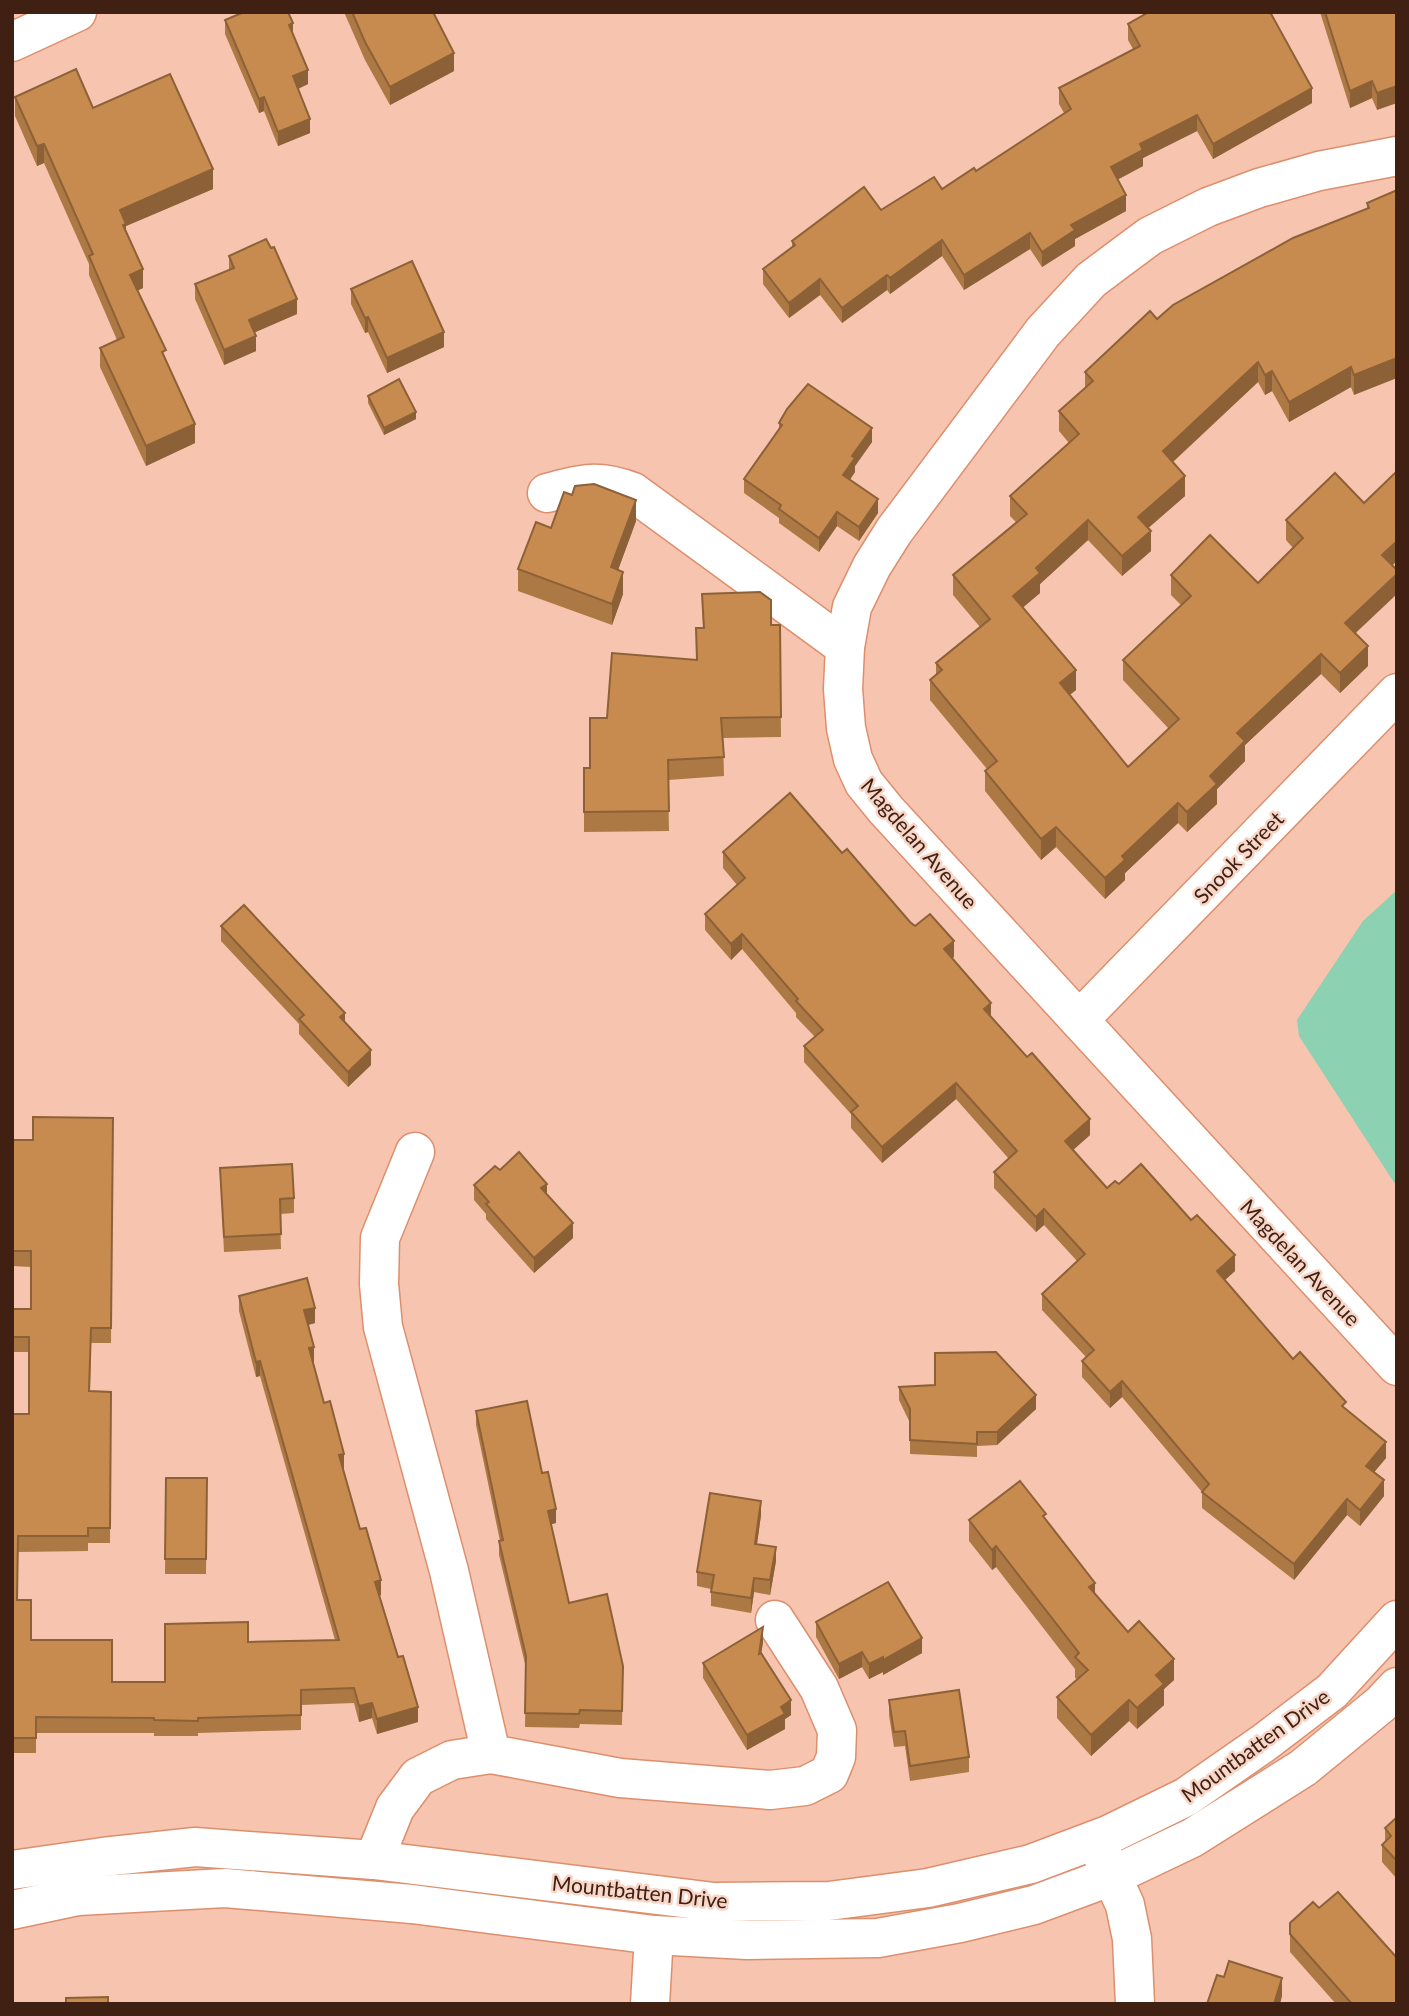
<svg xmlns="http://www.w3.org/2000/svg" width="1409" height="2016" viewBox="0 0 1409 2016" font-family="Lato,sans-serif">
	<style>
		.green { fill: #8cd1b1 }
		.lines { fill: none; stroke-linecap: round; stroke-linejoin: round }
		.minor-casing { stroke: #dd8f6d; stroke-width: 41 }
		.major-casing { stroke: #dd8f6d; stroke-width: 41 }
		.minor { stroke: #fff; stroke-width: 38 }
		.major { stroke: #fff; stroke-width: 38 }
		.wall { fill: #ac7844 }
		.shaded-wall { fill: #8c6137 }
		.building { fill: #c88b4f; stroke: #8c6137; stroke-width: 2 }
		.labels { text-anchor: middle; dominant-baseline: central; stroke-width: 5; stroke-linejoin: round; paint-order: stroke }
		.street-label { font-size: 21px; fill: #3f2012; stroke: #f7d5c7 }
	</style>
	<rect width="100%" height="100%" fill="#f6c4af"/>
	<polygon class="green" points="1397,890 1397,1187 1299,1036 1297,1020 1363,921"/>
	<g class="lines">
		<g class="minor-casing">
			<g id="minor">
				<polyline points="12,42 77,12"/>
				<polyline points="1397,156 1319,171 1259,188 1208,207 1150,236 1119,259 1091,280 1043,332 894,531 872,566 852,607 845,647 843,689 846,728 853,759 864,783 886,810 1397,1366"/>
				<path d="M547 493C582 483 599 479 633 492L845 647"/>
				<polyline points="1079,1020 1397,693"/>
				<polyline points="415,1152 380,1238 379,1284 383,1327 449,1571 491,1754"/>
				<polyline points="1099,1848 1125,1905 1132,1939 1135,2004"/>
				<polyline points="374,1860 395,1808 418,1777 452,1760 491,1754 620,1778 770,1790 805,1786 829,1774 836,1757 837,1730 819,1688 775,1620"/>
				<polyline points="650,2004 654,1935"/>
			</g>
		</g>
		<g class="major-casing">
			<g id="major">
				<polyline points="12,1870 103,1857 195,1847 374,1860 714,1902 829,1901 928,1888 1031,1864 1108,1835 1186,1797 1265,1742 1332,1691 1397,1620"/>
				<polyline points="12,1910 78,1896 225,1888 412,1904 654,1935 747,1940 878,1938 960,1923 1034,1905 1112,1876 1192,1838 1303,1768 1381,1704 1397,1687"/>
			</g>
		</g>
		<use href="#minor" class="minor"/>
		<use href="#major" class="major"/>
	</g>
	<g class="wall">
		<polygon points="238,12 288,12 293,35 308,84 298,89 310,133 278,146 264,111 259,113 225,34 225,20 239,14"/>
		<polygon points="344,12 433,12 454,71 390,105 365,60"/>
		<polygon points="1320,12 1397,12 1377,110 1372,98 1350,108"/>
		<polygon points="1128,24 1312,103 1213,159 1197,131 1143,158 1143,166 1117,180 1126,211 1075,239 1075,246 1042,267 1030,249 964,290 942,256 890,294 887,290 842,323 820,295 789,318 763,284 763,269 792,247 792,241 942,189 976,171 1064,113 1059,104 1059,88 1133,49 1128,40"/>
		<polygon points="15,97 93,108 213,189 126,226 126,231 143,288 137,291 166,359 195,443 146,466 100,367 100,348 117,340 89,275 89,264 44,163 37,166 15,116"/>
		<polygon points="1397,190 1354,395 1351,387 1289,422 1272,391 1265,395 1258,382 1173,462 1185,496 1148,528 1151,551 1122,576 1088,540 1040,584 1040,593 1023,607 1076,690 1069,695 1128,767 1169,729 1123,680 1123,660 1181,605 1171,595 1171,575 1258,583 1293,548 1286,540 1286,520 1392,565 1356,633 1368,666 1340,693 1321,674 1245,745 1245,761 1217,789 1217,804 1187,832 1178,823 1125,873 1125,880 1105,899 1056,847 1041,860 985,791 985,771 987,769 930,700 930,680 936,674 936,663 980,627 953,595 953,575 1016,522 1010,516 1010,496 1069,443 1059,431 1059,411 1085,389 1085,372 1157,319 1367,209 1367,203"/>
		<polygon points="271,248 297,314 255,332 256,351 224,365 195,299 195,284 229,270 229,256"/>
		<polygon points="351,289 444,347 387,373 368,332 365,333 351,304"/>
		<polygon points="368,396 416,419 384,435 368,403"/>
		<polygon points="779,423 872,442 855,466 855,472 850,480 878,513 859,541 837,526 819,552 779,523 779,518 744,493 744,479 779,430"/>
		<polygon points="636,521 618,570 623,594 612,625 518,591 518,569 551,528"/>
		<polygon points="702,594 771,625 780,625 781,737 723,738 724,776 668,780 669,831 584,832 584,768 590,768 696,660 703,628"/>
		<polygon points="723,852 842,853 910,922 954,957 952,958 991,1017 1090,1135 1073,1150 1107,1188 1119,1184 1235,1271 1225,1280 1293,1359 1346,1409 1386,1458 1374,1472 1384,1496 1360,1526 1347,1515 1294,1580 1202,1508 1202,1492 1122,1397 1110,1408 1082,1377 1082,1361 1086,1357 1042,1310 1042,1294 1077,1261 1044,1225 1036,1232 994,1188 994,1172 1009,1159 956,1099 882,1163 851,1128 851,1114 804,1062 804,1046 815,1037 796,1017 796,1013 742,949 731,960 705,930 705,914 737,885 723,868"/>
		<polygon points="221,926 345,1022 371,1065 348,1087 299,1034 299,1024 221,941"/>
		<polygon points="113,1118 111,1343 91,1343 90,1391 111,1392 110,1543 88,1543 88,1551 18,1552 18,1600 31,1640 112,1682 165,1682 248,1642 335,1640 260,1376 256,1377 239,1311 239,1296 315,1323 308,1325 314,1362 313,1362 324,1403 344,1469 343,1469 360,1529 381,1595 380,1596 418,1722 377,1734 372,1718 359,1722 354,1703 301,1705 301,1730 198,1733 198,1736 154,1736 154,1733 36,1733 36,1753 12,1753 12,1414 29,1414 29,1352 12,1352 12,1309 31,1309 31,1267 12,1266 12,1140 33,1140"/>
		<polygon points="220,1168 294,1198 294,1213 280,1214 281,1249 224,1252"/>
		<polygon points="500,1170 547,1194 573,1238 534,1273 486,1219 486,1214 474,1200 474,1185"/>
		<polygon points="899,1387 1036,1409 997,1445 977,1446 977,1457 910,1454 910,1423 899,1400"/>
		<polygon points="476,1411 542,1473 556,1523 551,1524 569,1603 623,1666 622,1725 580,1724 579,1728 525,1727 526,1668 499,1555 499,1541 500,1541 476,1425"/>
		<polygon points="166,1478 207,1478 206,1574 165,1574"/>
		<polygon points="761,1515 757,1544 776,1561 770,1595 754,1592 751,1613 711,1606 711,1589 697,1586 697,1572"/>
		<polygon points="1046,1519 1095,1594 1128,1632 1174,1680 1164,1689 1164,1705 1137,1729 1129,1721 1091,1756 1057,1718 1057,1697 1077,1679 1075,1678 1075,1669 996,1567 992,1570 969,1541 969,1520"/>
		<polygon points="816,1622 922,1653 883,1675 883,1672 869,1679 862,1667 839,1679 816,1637"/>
		<polygon points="763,1642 761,1653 791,1715 785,1719 785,1729 747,1750 703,1678 703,1663"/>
		<polygon points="889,1700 969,1757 969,1772 910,1781 905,1746 894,1747 889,1715"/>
		<polygon points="1397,1817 1397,1879 1382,1862 1382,1845 1385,1842 1385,1828"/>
		<polygon points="1319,1908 1397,2004 1336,2004 1290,1952 1290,1923"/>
	</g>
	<g class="shaded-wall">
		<polygon points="293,23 293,38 289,25"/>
		<polygon points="454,53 454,71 390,105 390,87"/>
		<polygon points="308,70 308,84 293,91 293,76"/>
		<polygon points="1372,81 1372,98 1350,108 1350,91"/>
		<polygon points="1397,86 1397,103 1377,110 1377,93"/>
		<polygon points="1312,88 1312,103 1213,159 1213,144"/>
		<polygon points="264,97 264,111 259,113 259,99"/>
		<polygon points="1197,115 1197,131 1143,158 1143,166 1111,183 1111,167 1140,144"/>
		<polygon points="310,119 310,133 278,146 278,132"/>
		<polygon points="44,144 44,163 37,166 37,146"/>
		<polygon points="213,169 213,189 126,226 126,243 120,210"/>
		<polygon points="1126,195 1126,211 1075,239 1075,246 1042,267 1042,252 1071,225"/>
		<polygon points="1030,233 1030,249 964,290 964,275"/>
		<polygon points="942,240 942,256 890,294 890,278"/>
		<polygon points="143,269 143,288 130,294 130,275"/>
		<polygon points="887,275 887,290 842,323 842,308"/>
		<polygon points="820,279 820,295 789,318 789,303"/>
		<polygon points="297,299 297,314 249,335 249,320"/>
		<polygon points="368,317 368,332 365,333 365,318"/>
		<polygon points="444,332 444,347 387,373 387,358"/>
		<polygon points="256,336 256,351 224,365 224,350"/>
		<polygon points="1397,358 1397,378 1354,395 1354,375"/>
		<polygon points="1258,362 1258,382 1163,471 1163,451"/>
		<polygon points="1351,367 1351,387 1289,422 1289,402"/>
		<polygon points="1272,371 1272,391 1265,395 1265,375"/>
		<polygon points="416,412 416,419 384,435 384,428"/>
		<polygon points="195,424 195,443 146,466 146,446"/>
		<polygon points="872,428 872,442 855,466 855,472 843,489 843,475 852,456"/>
		<polygon points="1185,476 1185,496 1138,537 1138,517"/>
		<polygon points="878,499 878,513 859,541 859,527"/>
		<polygon points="636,500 636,521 611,589 611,567"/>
		<polygon points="837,512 837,526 819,552 819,538"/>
		<polygon points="1088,520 1088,540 1040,584 1040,593 1013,616 1013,596 1036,568"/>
		<polygon points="1151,531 1151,551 1122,576 1122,556"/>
		<polygon points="1397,541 1397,561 1382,575 1382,555"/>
		<polygon points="623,572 623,594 612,625 612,604"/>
		<polygon points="1397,574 1397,594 1345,643 1345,623"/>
		<polygon points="1368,646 1368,666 1340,693 1340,673"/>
		<polygon points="1321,654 1321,674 1245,745 1245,761 1217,789 1217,804 1187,832 1187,812 1237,733"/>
		<polygon points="1076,670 1076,690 1060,703 1060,683"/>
		<polygon points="1178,803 1178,823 1125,873 1125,880 1105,899 1105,878 1122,856"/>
		<polygon points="1056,827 1056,847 1041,860 1041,839"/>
		<polygon points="742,934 742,949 731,960 731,944"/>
		<polygon points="954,941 954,957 944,965 944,949"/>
		<polygon points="991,1003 991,1019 984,1009"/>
		<polygon points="345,1013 345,1028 340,1017"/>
		<polygon points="371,1050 371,1065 348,1087 348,1072"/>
		<polygon points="956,1083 956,1099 882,1163 882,1147"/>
		<polygon points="1090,1119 1090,1135 1065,1157 1065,1141"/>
		<polygon points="547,1184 547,1198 541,1188"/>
		<polygon points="1044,1209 1044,1225 1036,1232 1036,1217"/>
		<polygon points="573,1223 573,1238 534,1273 534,1258"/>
		<polygon points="1235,1255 1235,1271 1217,1287 1217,1271"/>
		<polygon points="315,1308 315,1323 304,1326 304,1310"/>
		<polygon points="314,1347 314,1362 309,1363 309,1348"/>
		<polygon points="260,1361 260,1376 256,1377 256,1362"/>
		<polygon points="1122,1381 1122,1397 1110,1408 1110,1392"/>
		<polygon points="1036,1395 1036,1409 997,1445 997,1432"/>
		<polygon points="1386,1442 1386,1458 1366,1482 1366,1466"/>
		<polygon points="344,1454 344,1469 339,1470 339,1455"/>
		<polygon points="1384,1480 1384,1496 1360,1526 1360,1510"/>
		<polygon points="1347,1499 1347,1515 1294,1580 1294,1564"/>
		<polygon points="761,1501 761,1515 755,1558 755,1544"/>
		<polygon points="556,1509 556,1523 548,1525 548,1511"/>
		<polygon points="996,1546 996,1567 992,1570 992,1550"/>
		<polygon points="776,1547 776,1561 770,1595 770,1580"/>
		<polygon points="754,1578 754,1592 751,1613 751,1598"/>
		<polygon points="381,1580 381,1595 375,1597 375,1582"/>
		<polygon points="1095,1583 1095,1604 1089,1587"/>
		<polygon points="763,1627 763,1642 759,1669 759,1654"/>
		<polygon points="922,1638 922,1653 883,1675 883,1660"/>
		<polygon points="862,1652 862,1667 839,1679 839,1664"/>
		<polygon points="883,1657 883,1672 869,1679 869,1664"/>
		<polygon points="1174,1659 1174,1680 1164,1689 1164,1705 1137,1729 1137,1708 1156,1675"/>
		<polygon points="791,1700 791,1715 785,1719 785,1729 747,1750 747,1735 781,1707"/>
		<polygon points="1129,1700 1129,1721 1091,1756 1091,1735"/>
		<polygon points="372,1703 372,1718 359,1722 359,1706"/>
		<polygon points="418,1707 418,1722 377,1734 377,1719"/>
		<polygon points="1282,1978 1282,1996 1280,2004 1274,2004"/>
	</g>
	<g class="building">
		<polygon points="244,12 288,12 293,23 289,25 308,70 293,76 310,119 278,132 264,97 259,99 225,20"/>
		<polygon points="352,12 433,12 454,53 390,87 365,42"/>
		<polygon points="1149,12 1270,12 1312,88 1213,144 1197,115 1140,144 1143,150 1111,167 1126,195 1071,225 1075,230 1042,252 1030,233 964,275 942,240 890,278 887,275 842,308 820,279 789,303 763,269 795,245 792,241 864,187 881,210 934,177 942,189 974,168 976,171 1071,109 1059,88 1140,46 1128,24"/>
		<polygon points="1325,12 1397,12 1397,86 1377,93 1372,81 1350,91"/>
		<polygon points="76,69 93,108 170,74 213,169 120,210 126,224 123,225 143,269 130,275 166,350 162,352 195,424 146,446 100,348 124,337 89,256 93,254 44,144 37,146 15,97"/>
		<polygon points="1397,190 1397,358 1354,375 1351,367 1289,402 1272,371 1265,375 1258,362 1163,451 1185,476 1138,517 1151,531 1122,556 1088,520 1036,568 1040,573 1013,596 1076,670 1060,683 1128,767 1179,719 1123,660 1191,596 1171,575 1210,535 1258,583 1303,538 1286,520 1335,473 1364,503 1397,471 1397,541 1382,555 1397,570 1397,574 1345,623 1368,646 1340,673 1321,654 1237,733 1245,741 1210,776 1217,784 1187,812 1178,803 1122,856 1125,860 1105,878 1056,827 1041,839 985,771 997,761 930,680 942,670 936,663 990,619 953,575 1027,514 1010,496 1079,434 1059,411 1093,381 1085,372 1150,311 1157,319 1173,305 1293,238 1369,208 1367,203"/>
		<polygon points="266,239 271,248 274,247 297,299 249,320 256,336 224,350 195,284 234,268 229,256"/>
		<polygon points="412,261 444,332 387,358 368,317 365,318 351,289"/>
		<polygon points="399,379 416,412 384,428 368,396"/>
		<polygon points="808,384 872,428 852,456 855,458 843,475 878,499 859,527 837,512 819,538 779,509 781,505 744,479 782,425 779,423 787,409"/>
		<polygon points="594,484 636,500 611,567 623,572 612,604 518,569 536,522 551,528 564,492 572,495 575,486"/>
		<polygon points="760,592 771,600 771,625 780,625 781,717 721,718 724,757 668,760 669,811 584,812 584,768 590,768 590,718 607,718 612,653 697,660 696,628 704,628 702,594"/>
		<polygon points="790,793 842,853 847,849 910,922 915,926 930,914 954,941 944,949 991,1003 984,1009 1027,1057 1032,1053 1090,1119 1065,1141 1107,1188 1115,1181 1119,1184 1141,1164 1191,1220 1197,1215 1235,1255 1217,1271 1293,1359 1300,1352 1346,1402 1342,1406 1386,1442 1366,1466 1384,1480 1360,1510 1347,1499 1294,1564 1202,1492 1209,1484 1122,1381 1110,1392 1082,1361 1094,1350 1042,1294 1085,1254 1044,1209 1036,1217 994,1172 1017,1151 956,1083 882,1147 851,1112 858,1106 804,1046 823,1030 796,1001 798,999 742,934 731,944 705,914 745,878 723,852"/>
		<polygon points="244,905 345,1013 340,1017 371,1050 348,1072 299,1019 304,1015 221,926"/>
		<polygon points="33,1117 113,1118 111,1328 91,1328 89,1391 111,1392 110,1528 88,1528 88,1536 18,1536 17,1600 31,1600 31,1640 112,1640 112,1682 165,1682 165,1624 248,1622 248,1642 339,1640 260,1361 256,1362 239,1296 307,1278 315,1308 304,1310 314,1347 309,1348 324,1403 330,1401 344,1454 339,1455 360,1529 366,1528 381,1580 375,1582 398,1657 403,1656 418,1707 377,1719 372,1703 359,1706 354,1688 301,1690 301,1715 198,1718 198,1721 154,1720 154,1718 36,1717 36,1738 12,1738 12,1414 29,1414 29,1337 12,1337 12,1309 31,1309 31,1251 12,1251 12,1140 33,1140"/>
		<polygon points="519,1152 547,1184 541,1188 573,1223 534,1258 486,1204 489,1202 474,1185 495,1166 500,1170"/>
		<polygon points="292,1164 294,1198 280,1199 281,1234 224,1237 220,1168"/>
		<polygon points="996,1352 1036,1395 997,1432 977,1432 977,1444 910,1440 910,1409 899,1387 935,1385 935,1353"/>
		<polygon points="527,1401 542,1473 548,1472 556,1509 548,1511 569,1603 607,1594 623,1666 622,1711 580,1710 579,1714 525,1713 526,1656 499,1541 503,1540 476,1411"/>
		<polygon points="166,1478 207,1478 206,1559 165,1559"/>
		<polygon points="1020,1481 1046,1514 1043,1516 1095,1583 1089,1587 1128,1632 1139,1621 1174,1659 1156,1675 1164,1684 1137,1708 1129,1700 1091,1735 1057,1697 1088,1670 1075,1657 1079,1653 996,1546 992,1550 969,1520"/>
		<polygon points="710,1493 761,1501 755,1544 776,1547 770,1580 754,1578 751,1598 711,1592 714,1575 697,1572"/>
		<polygon points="888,1582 922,1638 883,1660 883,1657 869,1664 862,1652 839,1664 816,1622"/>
		<polygon points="763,1627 759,1654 761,1653 791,1700 781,1707 785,1714 747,1735 703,1663"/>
		<polygon points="959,1690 969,1757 910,1766 905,1731 894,1732 889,1700"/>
		<polygon points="1397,1817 1397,1861 1382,1845 1391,1836 1385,1828"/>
		<polygon points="1338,1892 1397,1958 1397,2004 1352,2004 1290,1934 1290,1923 1313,1902 1319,1908"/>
		<polygon points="1229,1961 1282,1978 1274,2004 1207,2004 1217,1975 1224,1977"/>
		<polygon points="108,1997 108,2004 66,2004 66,1998"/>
	</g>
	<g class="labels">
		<g class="street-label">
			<text transform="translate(920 843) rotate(49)">Magdelan Avenue</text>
			<text transform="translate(1238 857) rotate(-46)">Snook Street</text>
			<text transform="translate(1301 1262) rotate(47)">Magdelan Avenue</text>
			<text transform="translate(1255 1745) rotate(-36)">Mountbatten Drive</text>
			<text transform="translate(640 1891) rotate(6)">Mountbatten Drive</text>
		</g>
	</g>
	<rect width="1409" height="2016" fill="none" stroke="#3f2012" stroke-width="28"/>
</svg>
